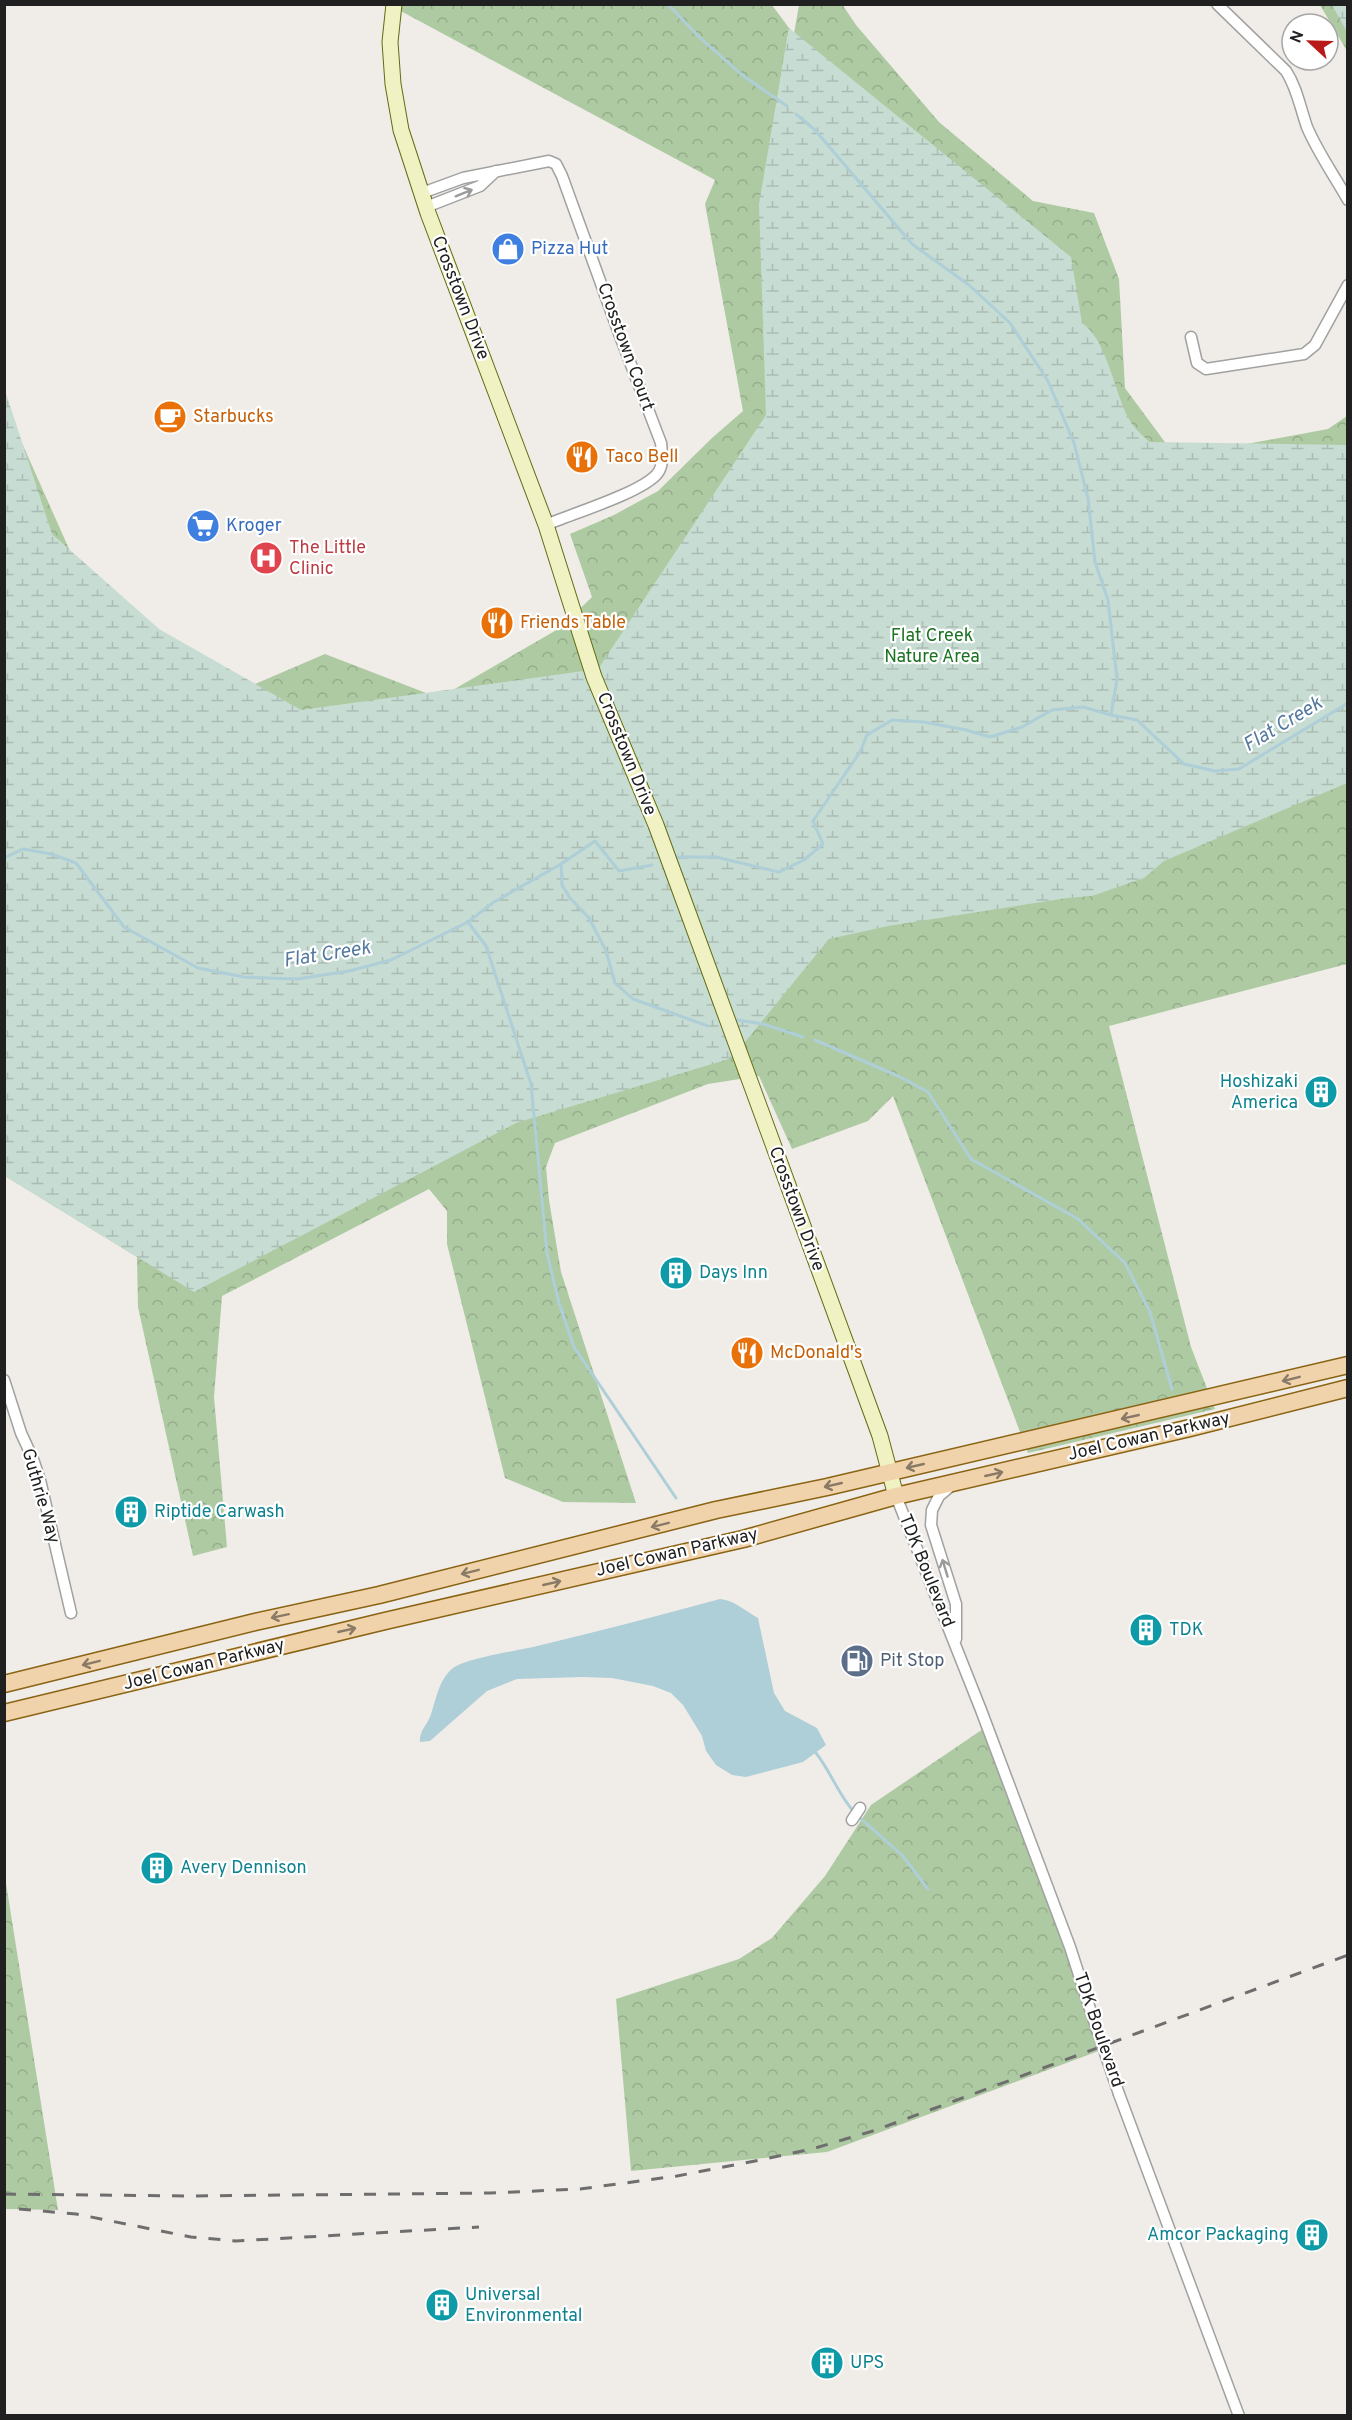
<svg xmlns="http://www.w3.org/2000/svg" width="1352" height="2420" viewBox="0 0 1352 2420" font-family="Overpass,sans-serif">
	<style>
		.forest { fill: url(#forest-crowns) }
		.wetland { fill: url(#wetland-marsh) }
		.water { fill: #aeced8 }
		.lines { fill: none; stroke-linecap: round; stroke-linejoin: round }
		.stream { stroke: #aeced8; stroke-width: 3 }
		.street-casing { stroke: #a1a1a1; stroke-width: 13 }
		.secondary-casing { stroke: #626c13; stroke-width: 17 }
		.primary-casing { stroke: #8a6313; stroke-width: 19 }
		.street { stroke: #fff; stroke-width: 10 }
		.secondary { stroke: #f0f2c3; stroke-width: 15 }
		.primary { stroke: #f1d3ab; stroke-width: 16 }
		.rail { stroke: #6e6e6e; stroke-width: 3; stroke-dasharray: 12 12; stroke-linecap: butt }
		.street-bridge-casing { stroke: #a1a1a1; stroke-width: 13; stroke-linecap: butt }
		.street-bridge { stroke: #fff; stroke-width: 10 }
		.oneway { stroke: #9b9b9b }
		.oneway2 { stroke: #887a66 }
		.labels { text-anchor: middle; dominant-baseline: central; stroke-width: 4.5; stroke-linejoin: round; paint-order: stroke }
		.shop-label { font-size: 18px; fill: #366cbe; stroke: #fff; text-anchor: start }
		.street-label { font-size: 18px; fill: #202020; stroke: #fff }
		.food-label { font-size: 18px; fill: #c56008; stroke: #fff; text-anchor: start }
		.health-label { font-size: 18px; fill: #be3a42; stroke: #fff; text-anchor: start }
		.park-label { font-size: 18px; fill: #1a7321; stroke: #fff }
		.culture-label { font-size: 18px; fill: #0d838f; stroke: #fff; text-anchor: start }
		.service-label { font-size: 18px; fill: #4e5e75; stroke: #fff; text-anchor: start }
		.water-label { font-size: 20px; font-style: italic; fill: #54799e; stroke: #fff }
	</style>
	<defs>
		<pattern id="forest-crowns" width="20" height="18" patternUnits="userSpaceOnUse" patternTransform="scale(1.5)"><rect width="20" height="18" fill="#aecaa2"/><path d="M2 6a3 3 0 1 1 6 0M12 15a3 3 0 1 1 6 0" fill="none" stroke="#95ad8b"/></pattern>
		<pattern id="wetland-marsh" width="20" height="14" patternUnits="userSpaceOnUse" patternTransform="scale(1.5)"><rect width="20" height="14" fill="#c7dcd2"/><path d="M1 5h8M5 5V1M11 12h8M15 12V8" fill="none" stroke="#abbcb4"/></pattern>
	</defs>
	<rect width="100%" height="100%" fill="#f0ede8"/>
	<g class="forest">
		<polygon points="842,4 856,25 939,122 1033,201 1094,213 1119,279 1125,388 1173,453 1225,448 1328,429 1347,416 1347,964 1109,1026 1191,1347 1215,1409 1028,1453 893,1096 868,1121 792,1149 759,1076 708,1084 555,1143 546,1167 549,1200 561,1272 636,1503 563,1502 505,1478 447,1244 447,1211 429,1189 222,1296 214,1397 227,1547 193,1556 138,1307 137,1257 5,1176 4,416 9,414 74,560 165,638 255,684 325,654 439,698 560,628 592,597 570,534 614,515 658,491 712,438 743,411 705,204 715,180 397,9 398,5 772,5 789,28 762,191 766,193 799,5"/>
		<polygon points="1320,5 1347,5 1347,51"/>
		<polygon points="983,1729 1104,2049 827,2152 631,2171 616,1999 739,1959 772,1938 825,1876 871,1805"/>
		<polygon points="4,1877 5,1877 58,2210 5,2209"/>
	</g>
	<g class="wetland">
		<polygon points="1332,5 1347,5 1347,32"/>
		<path d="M789 28 1071 257 1082 323C1109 341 1114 397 1132 424 1137 431 1144 436 1149 442L1347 445V783L1164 861 1144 878 1092 896 1067 898 888 926 829 939 732 1058 516 1123 194 1292 5 1176 4 387 52 534 159 629 301 710 598 669 766 415 759 204Z"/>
	</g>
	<path class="water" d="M720 1599C736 1601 745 1611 758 1618L774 1693 785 1711 817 1728 826 1745 803 1762 746 1777 732 1775 716 1765 706 1751 702 1736 683 1705 671 1693 653 1686 612 1678 582 1677 517 1679 487 1691 430 1741 420 1742C419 1732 426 1726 430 1717 436 1701 438 1680 453 1668 467 1658 515 1651 533 1647 596 1632 658 1616 720 1599Z"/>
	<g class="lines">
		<g class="stream">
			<polyline points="668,4 698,36 742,75 787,106"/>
			<polyline points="796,114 815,130 912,244 969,285 1010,323 1048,381 1074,443 1088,498 1095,562 1108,600 1117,679 1111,715"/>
			<polyline points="675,857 716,857 779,872 804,860 823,844 813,821 860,752 867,735 892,720 924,722 966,730 990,737 1022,727 1052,710 1083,707 1111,715 1137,720 1184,764 1215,771 1239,769 1348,703"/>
			<polyline points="4,858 23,849 51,854 76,863 124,927 198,968 244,977 297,979 349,971 391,960 468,922 494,902 561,864 595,841 619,871 652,865"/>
			<polyline points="561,864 562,885 570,898 589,918 606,951 615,983 633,999 708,1026"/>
			<polyline points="468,922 486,946 531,1084 547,1253 559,1303 574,1347 676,1498"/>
			<polyline points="737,1020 763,1024 803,1037"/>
			<polyline points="815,1040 898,1076 928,1092 971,1159 1078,1219 1125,1263 1150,1312 1172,1389"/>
			<path d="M816 1753C831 1772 838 1794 854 1812"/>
			<polyline points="859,1817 902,1855 928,1889"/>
		</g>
		<g class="street-casing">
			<g id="street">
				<path d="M1217 4 1286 71C1297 88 1300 107 1307 127 1318 153 1334 175 1348 200"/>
				<path d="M422 193 463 178 549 161 556 164 562 176 620 336 661 443C662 453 664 466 657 474 641 493 571 514 546 525"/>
				<polyline points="426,207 480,186 496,171"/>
				<polyline points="1191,337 1197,363 1206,369 1304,354 1315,345 1348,285"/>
				<polyline points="4,1380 21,1433 33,1459 40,1480 71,1613"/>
				<polyline points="951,1486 939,1496 932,1510 931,1525 956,1604 956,1639"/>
				<polyline points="896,1496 981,1710 1070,1947 1089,2006"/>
				<polyline points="852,1820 860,1808"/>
				<polyline points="1119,2094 1239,2416"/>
			</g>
		</g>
		<g class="secondary-casing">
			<polyline id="secondary" points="394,4 390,42 393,84 401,130 428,213 546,525 594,677 656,825 880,1436 896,1496"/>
		</g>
		<g class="primary-casing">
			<g id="primary">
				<polyline points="4,1684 255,1622 379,1595 716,1510 827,1487 1348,1365"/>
				<polyline points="4,1713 385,1621 743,1539 896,1496 1190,1428 1348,1388"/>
			</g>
		</g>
		<use href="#street" class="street"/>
		<use href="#secondary" class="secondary"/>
		<use href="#primary" class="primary"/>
		<g class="rail">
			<polyline points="4,2194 192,2196 490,2193 580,2189 677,2176 755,2161 812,2149 876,2130 1348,1955"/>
			<polyline points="19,2209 76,2214 191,2237 236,2241 479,2227"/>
		</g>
		<g class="street-bridge-casing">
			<polyline id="street-bridge" points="1089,2006 1119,2094"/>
		</g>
		<use href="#street-bridge" class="street-bridge"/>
	</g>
	<defs><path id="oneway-shaft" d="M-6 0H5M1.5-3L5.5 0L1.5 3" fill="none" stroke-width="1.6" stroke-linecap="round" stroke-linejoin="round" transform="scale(1.5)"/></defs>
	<g class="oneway">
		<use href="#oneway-shaft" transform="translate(464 193) rotate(-22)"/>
		<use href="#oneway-shaft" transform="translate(945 1568) rotate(-107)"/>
	</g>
	<g class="oneway2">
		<use href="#oneway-shaft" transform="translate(1291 1379) rotate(166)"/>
		<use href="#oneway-shaft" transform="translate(1130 1417) rotate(167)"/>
		<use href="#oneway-shaft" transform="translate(915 1466) rotate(167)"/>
		<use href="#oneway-shaft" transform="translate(994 1474) rotate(-13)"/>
		<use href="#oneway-shaft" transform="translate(833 1485) rotate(167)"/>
		<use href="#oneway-shaft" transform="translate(660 1525) rotate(166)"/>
		<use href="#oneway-shaft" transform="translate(470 1572) rotate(166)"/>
		<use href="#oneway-shaft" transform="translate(552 1583) rotate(-13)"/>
		<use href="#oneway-shaft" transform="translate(280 1616) rotate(168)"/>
		<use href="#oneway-shaft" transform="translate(347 1630) rotate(-13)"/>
		<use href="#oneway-shaft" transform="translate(91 1663) rotate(166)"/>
	</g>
	<defs>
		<g id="shop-disc" transform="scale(1.725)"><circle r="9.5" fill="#3f7fe0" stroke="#fff"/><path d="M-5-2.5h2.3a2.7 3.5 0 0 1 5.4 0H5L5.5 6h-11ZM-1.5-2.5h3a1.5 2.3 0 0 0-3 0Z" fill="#fff"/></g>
		<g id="cafe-disc" transform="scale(1.725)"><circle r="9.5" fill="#e8710a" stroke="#fff"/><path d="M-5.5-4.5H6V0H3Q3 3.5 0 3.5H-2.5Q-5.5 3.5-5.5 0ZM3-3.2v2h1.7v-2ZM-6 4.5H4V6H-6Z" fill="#fff"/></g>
		<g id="restaurant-disc" transform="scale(1.725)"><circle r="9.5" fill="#e8710a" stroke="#fff"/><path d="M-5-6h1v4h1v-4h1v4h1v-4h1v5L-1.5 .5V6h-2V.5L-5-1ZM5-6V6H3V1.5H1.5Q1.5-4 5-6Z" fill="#fff"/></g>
		<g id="supermarket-disc" transform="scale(1.725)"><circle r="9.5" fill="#3f7fe0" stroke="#fff"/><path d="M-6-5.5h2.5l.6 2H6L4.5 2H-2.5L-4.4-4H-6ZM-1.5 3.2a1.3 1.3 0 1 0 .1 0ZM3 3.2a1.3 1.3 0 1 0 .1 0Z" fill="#fff"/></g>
		<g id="hospital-disc" transform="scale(1.725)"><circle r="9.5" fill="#e0444e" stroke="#fff"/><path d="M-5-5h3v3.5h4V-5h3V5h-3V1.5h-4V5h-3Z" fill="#fff"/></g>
		<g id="building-disc" transform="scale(1.725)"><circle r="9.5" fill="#0f9aa8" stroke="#fff"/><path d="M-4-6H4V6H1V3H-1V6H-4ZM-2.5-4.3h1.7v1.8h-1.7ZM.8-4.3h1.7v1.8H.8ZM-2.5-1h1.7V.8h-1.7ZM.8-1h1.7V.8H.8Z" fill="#fff"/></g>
		<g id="fuel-disc" transform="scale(1.725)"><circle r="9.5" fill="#5c6f8a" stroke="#fff"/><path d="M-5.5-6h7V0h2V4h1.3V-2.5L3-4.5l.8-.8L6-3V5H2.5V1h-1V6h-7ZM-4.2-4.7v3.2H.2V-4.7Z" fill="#fff"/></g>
	</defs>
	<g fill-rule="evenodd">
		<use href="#shop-disc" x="508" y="249"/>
		<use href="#cafe-disc" x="170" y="417"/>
		<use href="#restaurant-disc" x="582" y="457"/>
		<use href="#supermarket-disc" x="203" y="526"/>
		<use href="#hospital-disc" x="266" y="558"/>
		<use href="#restaurant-disc" x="497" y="623"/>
		<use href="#building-disc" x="1321" y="1092"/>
		<use href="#building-disc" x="676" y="1273"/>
		<use href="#restaurant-disc" x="747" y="1353"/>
		<use href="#building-disc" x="131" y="1512"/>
		<use href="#building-disc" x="1146" y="1630"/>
		<use href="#fuel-disc" x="857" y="1661"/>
		<use href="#building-disc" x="157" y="1868"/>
		<use href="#building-disc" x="1312" y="2235"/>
		<use href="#building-disc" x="442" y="2305"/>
		<use href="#building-disc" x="827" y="2363"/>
	</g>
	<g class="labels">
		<g class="shop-label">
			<text x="531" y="249">Pizza Hut</text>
			<text x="226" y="526">Kroger</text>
		</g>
		<g class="street-label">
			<text transform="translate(460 298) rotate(69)">Crosstown Drive</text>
			<text transform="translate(625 347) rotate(70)">Crosstown Court</text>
			<text transform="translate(626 754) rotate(68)">Crosstown Drive</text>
			<text transform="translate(796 1209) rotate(70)">Crosstown Drive</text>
			<text transform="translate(1149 1437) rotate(-13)">Joel Cowan Parkway</text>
			<text transform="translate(40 1496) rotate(74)">Guthrie Way</text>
			<text transform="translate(677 1553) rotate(-13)">Joel Cowan Parkway</text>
			<text transform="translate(926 1571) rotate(68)">TDK Boulevard</text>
			<text transform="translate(204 1665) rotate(-14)">Joel Cowan Parkway</text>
			<text transform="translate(1098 2030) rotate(71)">TDK Boulevard</text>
		</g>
		<g class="food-label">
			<text x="193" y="417">Starbucks</text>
			<text x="605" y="457">Taco Bell</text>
			<text x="520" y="623">Friends Table</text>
			<text x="770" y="1353">McDonald's</text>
		</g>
		<g class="health-label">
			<text x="289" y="548">The Little<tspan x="289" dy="21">Clinic</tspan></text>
		</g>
		<g class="park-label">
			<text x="932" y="636">Flat Creek<tspan x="932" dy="21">Nature Area</tspan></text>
		</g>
		<g class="culture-label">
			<text x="1298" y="1082" text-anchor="end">Hoshizaki<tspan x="1298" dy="21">America</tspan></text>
			<text x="699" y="1273">Days Inn</text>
			<text x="154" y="1512">Riptide Carwash</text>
			<text x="1169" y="1630">TDK</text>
			<text x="180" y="1868">Avery Dennison</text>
			<text x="1289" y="2235" text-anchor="end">Amcor Packaging</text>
			<text x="465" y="2295">Universal<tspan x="465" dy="21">Environmental</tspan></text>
			<text x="850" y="2363">UPS</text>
		</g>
		<g class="service-label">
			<text x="880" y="1661">Pit Stop</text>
		</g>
		<g class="water-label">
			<text transform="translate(1283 725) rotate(-31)">Flat Creek</text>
			<text transform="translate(327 955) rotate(-9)">Flat Creek</text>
		</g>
	</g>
	<rect width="1352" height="2420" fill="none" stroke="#202020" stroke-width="12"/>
	<g transform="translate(1310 42) rotate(292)"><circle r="28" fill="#ffffff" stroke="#a6a6a6" stroke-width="1.5"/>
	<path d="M0-4.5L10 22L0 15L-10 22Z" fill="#b81919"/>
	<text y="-9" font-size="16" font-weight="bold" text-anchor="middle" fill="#202020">N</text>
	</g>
</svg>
